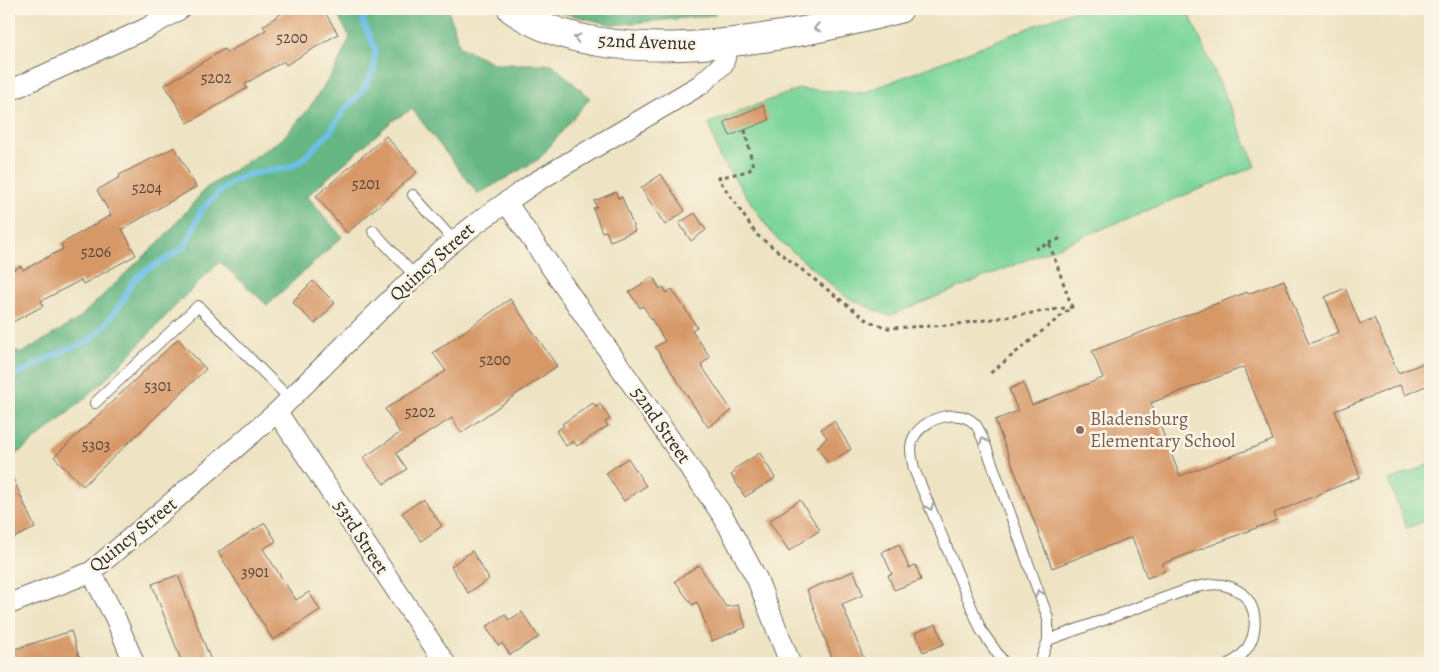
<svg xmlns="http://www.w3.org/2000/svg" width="1439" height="672" viewBox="0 0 1439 672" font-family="Alegreya,serif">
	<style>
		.green { fill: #7ed69c; stroke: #548064 }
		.forest { fill: #66b784; stroke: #487158 }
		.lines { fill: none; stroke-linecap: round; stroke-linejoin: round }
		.stream { stroke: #6cbfe8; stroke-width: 6 }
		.building { fill: #d79868; fill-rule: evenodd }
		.lane-casing { stroke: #6f6b60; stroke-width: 12 }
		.street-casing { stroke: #6f6b60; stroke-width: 22 }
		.secondary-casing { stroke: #6f6b60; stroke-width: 30 }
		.path { stroke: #6f6b60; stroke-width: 3; stroke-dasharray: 4 4; stroke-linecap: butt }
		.lane { stroke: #fff; stroke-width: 10 }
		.street { stroke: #fff; stroke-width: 20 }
		.secondary { stroke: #fff; stroke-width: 28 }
		.oneway { stroke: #a0a0a0 }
		.education-dot { fill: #8d6e63; stroke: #fcf5e5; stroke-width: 2 }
		.labels { text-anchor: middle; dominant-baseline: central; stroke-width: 5; stroke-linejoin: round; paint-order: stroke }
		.number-label { font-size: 16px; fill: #56463a }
		.street-label { font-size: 19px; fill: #2b2b2b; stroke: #fcf5e5 }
		.education-label { font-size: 19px; fill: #785e54; stroke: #fcf5e5; text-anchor: start }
	</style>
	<rect width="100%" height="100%" fill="#fcf5e5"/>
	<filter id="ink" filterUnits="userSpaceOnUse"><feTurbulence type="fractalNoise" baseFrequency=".02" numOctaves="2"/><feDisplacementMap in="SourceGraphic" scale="10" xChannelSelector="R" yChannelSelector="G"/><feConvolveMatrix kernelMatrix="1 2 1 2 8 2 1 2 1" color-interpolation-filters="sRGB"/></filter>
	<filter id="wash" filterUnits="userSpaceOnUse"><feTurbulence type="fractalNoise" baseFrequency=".0096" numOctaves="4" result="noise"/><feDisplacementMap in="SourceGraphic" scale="20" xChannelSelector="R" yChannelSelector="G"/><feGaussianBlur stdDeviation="1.12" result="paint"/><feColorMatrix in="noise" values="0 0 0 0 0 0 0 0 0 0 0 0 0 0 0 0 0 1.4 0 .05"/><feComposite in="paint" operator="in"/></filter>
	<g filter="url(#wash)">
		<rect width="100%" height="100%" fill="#eee3c3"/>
		<g class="green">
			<polygon points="1077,9 1187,9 1256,166 889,316 846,297 773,235 719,156 709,123 799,89 863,93"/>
			<polygon points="1430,464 1430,519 1407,528 1388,481"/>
		</g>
		<g class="forest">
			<path d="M334 9H448L460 47 496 64H552L590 98 539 159 478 194 412 109 392 121 307 196 342 237 267 305 220 262C185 294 154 329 122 363 89 397 46 432 9 460V349L22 353 77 320 168 233 206 188 282 139 307 111 336 68 350 37Z"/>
			<polygon points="546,9 715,9 715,15 613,25"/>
		</g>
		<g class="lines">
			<polyline class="stream" points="9,378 65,350 89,341 106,324 122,302 133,281 143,272 184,248 202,209 218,193 235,180 250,174 291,167 304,158 330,132 344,110 362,92 374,69 375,49 364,24 363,9"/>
		</g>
		<g id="blocks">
			<g class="building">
				<polygon points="288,9 323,9 338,34 286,65 284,61 265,72 245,84 247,88 188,123 165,85 224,49 227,53 266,30 263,26"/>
				<polygon points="763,105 769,120 730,136 724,122"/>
				<polygon points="386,136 417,172 347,233 316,196"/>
				<polygon points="175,147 196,187 122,229 136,255 83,284 81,280 41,301 43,306 9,324 9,272 21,266 23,270 63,249 61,244 111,215 97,190 120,177 119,175"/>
				<polygon points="661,174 685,211 665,225 641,188"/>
				<polygon points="616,192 618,198 622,197 635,231 610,241 606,231 602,232 593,208 597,207 594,201"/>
				<polygon points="695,213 706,230 691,241 679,223"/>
				<polygon points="653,277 660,289 663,287 667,293 672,289 697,327 692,330 710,357 701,365 732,411 708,427 655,347 665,341 643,306 640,308 629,292"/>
				<path d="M1284 280 1309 344 1339 332 1325 297 1345 288 1360 324 1374 318 1398 373 1424 363 1430 377V384L1405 395 1400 385 1335 411 1360 477 1274 513 1277 520 1162 564 1165 571 1147 578 1132 537 1052 568 995 420 1018 411 1009 389 1023 383 1032 405 1103 378 1092 351 1247 292 1248 294ZM1244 367 1273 440 1180 476 1151 403Z"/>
				<polygon points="313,281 335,303 315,324 292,302"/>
				<polygon points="510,299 557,366 461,433 452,418 396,453 407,469 384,484 363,458 400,433 385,409 446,371 433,353"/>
				<polygon points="178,339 206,369 83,486 54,457"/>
				<polygon points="593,403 596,407 600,404 610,419 605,422 608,426 577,446 573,441 566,446 556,431 564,426 562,424"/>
				<polygon points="834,421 851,449 828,463 817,447 827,438 821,429"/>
				<polygon points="760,453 775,478 745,497 731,475 735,472 734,469"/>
				<polygon points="628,458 646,486 624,501 606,473"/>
				<polygon points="9,469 35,528 9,540"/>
				<polygon points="423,499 442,526 421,541 402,513"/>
				<polygon points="800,500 820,530 789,551 769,521"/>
				<polygon points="265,523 276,541 263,549 296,600 309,592 320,610 273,640 218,552"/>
				<polygon points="899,544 909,568 916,565 921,580 894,590 888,575 892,574 882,552"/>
				<polygon points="472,551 489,579 468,593 451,566"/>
				<polygon points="699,565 726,607 738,605 746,627 712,641 697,602 692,605 675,581"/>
				<polygon points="854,571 863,595 842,604 864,659 854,663 834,663 807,590"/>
				<polygon points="178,575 196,622 212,663 182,663 168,626 152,584"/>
				<polygon points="522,612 539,637 510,655 502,643 499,646 486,627 505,614 509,620"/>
				<polygon points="936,624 944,644 923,652 915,633"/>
				<polygon points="71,631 81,663 9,663 9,651"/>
			</g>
		</g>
	</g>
	<g filter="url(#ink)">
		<use href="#blocks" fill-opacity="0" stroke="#6f6b60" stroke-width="1"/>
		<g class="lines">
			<g class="lane-casing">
				<g id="lane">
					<polyline points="413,195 454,241"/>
					<polyline points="373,231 415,276"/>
					<polyline points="95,403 198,306 290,399"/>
					<path d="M1048 640 1192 588C1205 585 1216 582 1230 587 1265 599 1261 649 1230 663"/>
					<path d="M1004 663 981 630 914 469C912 458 908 446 915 435 927 417 960 407 976 425 980 431 983 440 986 447L1048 618V640L1040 663"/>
				</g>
			</g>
			<g class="street-casing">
				<g id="street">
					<polyline points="9,91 147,28 180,9"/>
					<polyline points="506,202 723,516 757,579 790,663"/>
					<polyline points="277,412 445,663"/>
					<polyline points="91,572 115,617 134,663"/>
					<polyline points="9,604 91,572 277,412 388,302 444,249 478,222 534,183 700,85 723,64 730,42"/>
				</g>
			</g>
			<g class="secondary-casing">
				<path id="secondary" d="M512 9C607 77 793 37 899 9"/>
			</g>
			<g class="path">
				<polyline points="745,130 753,167 748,171 718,178 757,235 868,321 888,328 952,325 1072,307 988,375"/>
				<polyline points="1049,243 1062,238"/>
				<polyline points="1035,249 1049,243 1072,307"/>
			</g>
			<use href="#lane" class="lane"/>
			<use href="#street" class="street"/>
			<use href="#secondary" class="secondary"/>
		</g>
		<defs><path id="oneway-chevron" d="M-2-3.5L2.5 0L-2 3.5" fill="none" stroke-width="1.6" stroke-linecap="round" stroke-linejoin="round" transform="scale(1.25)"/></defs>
		<g class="oneway">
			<use href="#oneway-chevron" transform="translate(817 28) rotate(169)"/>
			<use href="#oneway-chevron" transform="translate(577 38) rotate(-166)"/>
			<use href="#oneway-chevron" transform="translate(983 441) rotate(-115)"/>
			<use href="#oneway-chevron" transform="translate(930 507) rotate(67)"/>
			<use href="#oneway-chevron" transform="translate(1039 593) rotate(-110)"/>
		</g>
	</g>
	<circle class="education-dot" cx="1080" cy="430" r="5"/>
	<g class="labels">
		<g class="number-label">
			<text x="292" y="38">5200</text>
			<text x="216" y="78">5202</text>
			<text x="366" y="184">5201</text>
			<text x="147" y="188">5204</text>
			<text x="96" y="252">5206</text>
			<text x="495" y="360">5200</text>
			<text x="158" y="386">5301</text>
			<text x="420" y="412">5202</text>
			<text x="96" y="445">5303</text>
			<text x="255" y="572">3901</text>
		</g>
		<g class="street-label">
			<text transform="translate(647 42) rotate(2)">52nd Avenue</text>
			<text transform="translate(432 262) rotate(-42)">Quincy Street</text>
			<text transform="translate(661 425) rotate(55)">52nd Street</text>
			<text transform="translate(133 535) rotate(-39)">Quincy Street</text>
			<text transform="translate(361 537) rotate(57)">53rd Street</text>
		</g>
		<g class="education-label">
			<text x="1090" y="419">Bladensburg<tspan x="1090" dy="22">Elementary School</tspan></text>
		</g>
	</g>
	<rect width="1439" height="672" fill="none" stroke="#fcf5e5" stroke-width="30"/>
</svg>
